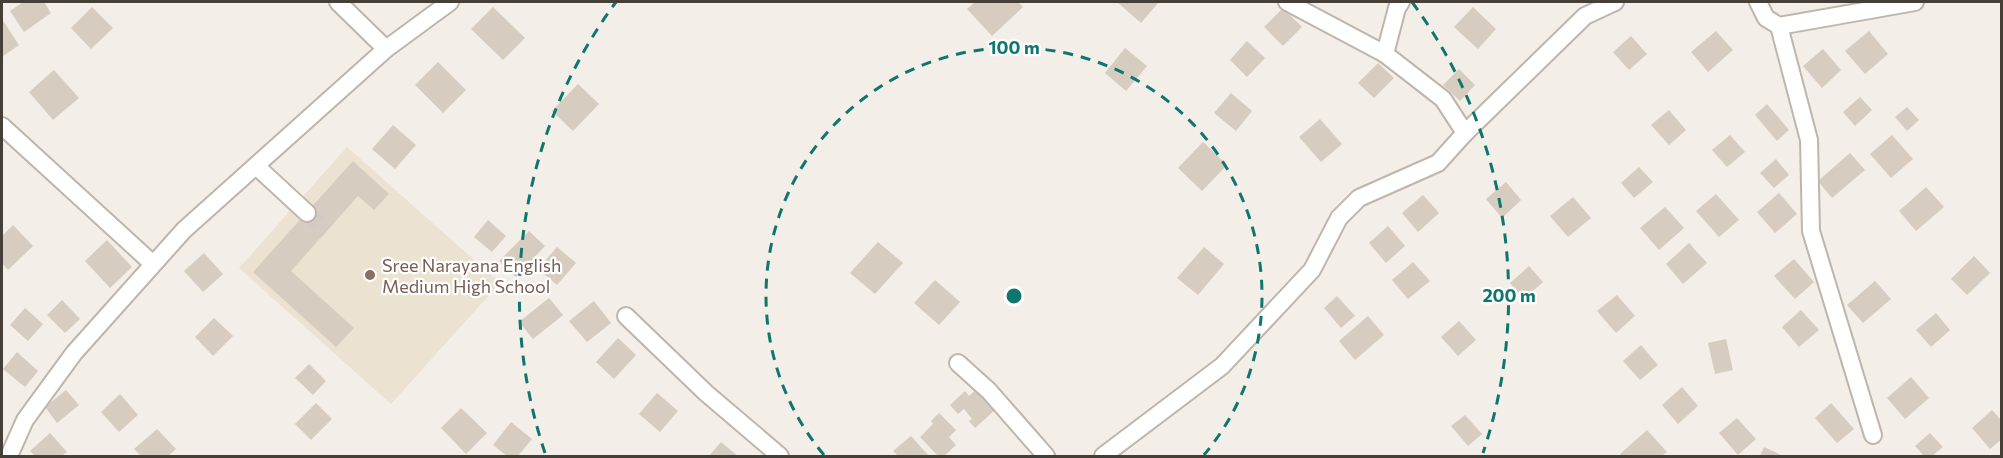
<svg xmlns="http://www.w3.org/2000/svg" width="2003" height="458" viewBox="0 0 2003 458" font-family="Commissioner,sans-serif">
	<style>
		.education { fill: #ebe2d2 }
		.building { fill: #d7ccc0 }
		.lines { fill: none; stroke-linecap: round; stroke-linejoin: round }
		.minor-tunnel { stroke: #d0cbc5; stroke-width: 16; stroke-dasharray: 16 8; stroke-linecap: butt }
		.minor-casing { stroke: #beb5ab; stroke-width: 20 }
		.minor { stroke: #fff; stroke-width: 16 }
		.ring { fill: none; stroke: #0f766e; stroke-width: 3; stroke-dasharray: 10 8 }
		.education-dot { fill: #8d6e63; stroke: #fff; stroke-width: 2 }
		.labels { text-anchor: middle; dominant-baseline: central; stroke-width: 4.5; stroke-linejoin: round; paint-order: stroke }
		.education-label { font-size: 18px; fill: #785e54; stroke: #fff; text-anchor: start }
		.centre { fill: #0f766e; stroke: #fff; stroke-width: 3 }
		.ring-label { font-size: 18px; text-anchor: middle; font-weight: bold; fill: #0f766e; stroke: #fff; stroke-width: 4.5; stroke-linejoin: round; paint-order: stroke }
	</style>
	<rect width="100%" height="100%" fill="#f3eee8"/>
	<polygon class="education" points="347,147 500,283 391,404 239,268"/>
	<g class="building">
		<polygon points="23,2 44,2 51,13 24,32 10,11"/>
		<polygon points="975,2 1018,2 1023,7 992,36 967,9"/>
		<polygon points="1117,2 1159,2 1141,23"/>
		<polygon points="92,7 113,28 91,49 71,28"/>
		<polygon points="493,7 525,38 503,60 471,29"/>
		<polygon points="1473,7 1496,29 1478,49 1454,27"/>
		<polygon points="1283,8 1302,27 1283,46 1264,27"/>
		<polygon points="2,19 19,45 2,57"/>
		<polygon points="1716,31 1733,50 1708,72 1691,52"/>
		<polygon points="1869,31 1888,54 1865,74 1845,51"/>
		<polygon points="1631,36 1647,54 1629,70 1613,52"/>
		<polygon points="1247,41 1265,58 1247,77 1230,60"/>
		<polygon points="1125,48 1147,66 1126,91 1105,73"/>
		<polygon points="1823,49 1841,70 1822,88 1803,66"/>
		<polygon points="438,62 466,90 443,113 415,85"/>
		<polygon points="1378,63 1394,78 1374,98 1358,83"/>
		<polygon points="1459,69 1475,85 1460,101 1443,85"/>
		<polygon points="54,70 79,98 53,120 29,92"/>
		<polygon points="578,84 599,104 573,131 552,111"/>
		<polygon points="1231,93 1252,111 1236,131 1214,113"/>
		<polygon points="1860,97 1872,110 1855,126 1843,112"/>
		<polygon points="1767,104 1789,130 1777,141 1755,115"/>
		<polygon points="1907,107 1919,120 1907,131 1895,117"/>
		<polygon points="1669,110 1686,130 1669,145 1651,125"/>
		<polygon points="1320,119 1342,144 1321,162 1299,137"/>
		<polygon points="393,125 416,145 395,169 372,149"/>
		<polygon points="1730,135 1745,152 1727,167 1712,150"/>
		<polygon points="1892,135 1913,159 1891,178 1870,154"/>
		<polygon points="1203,142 1227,165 1202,191 1178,168"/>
		<polygon points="1850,153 1865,170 1832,198 1818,181"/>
		<polygon points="1776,159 1789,175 1774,188 1760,173"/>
		<polygon points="353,161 389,194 374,210 358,196 291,271 354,328 336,347 253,272"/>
		<polygon points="1639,167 1653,182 1634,198 1621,183"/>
		<polygon points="1506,182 1521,200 1502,218 1486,199"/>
		<polygon points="1926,187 1944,207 1916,231 1899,211"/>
		<polygon points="1779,193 1797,214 1775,233 1757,212"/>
		<polygon points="1716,194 1739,220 1719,237 1696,211"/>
		<polygon points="1423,195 1439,213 1418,232 1402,213"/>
		<polygon points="1573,197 1591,218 1568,237 1550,216"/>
		<polygon points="1665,207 1684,228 1659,250 1640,228"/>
		<polygon points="488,220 506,236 492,252 474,237"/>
		<polygon points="13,225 33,246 8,270 2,263 2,236"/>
		<polygon points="1388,226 1405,246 1386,263 1369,243"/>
		<polygon points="529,231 545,246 516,277 499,261"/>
		<polygon points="107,240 132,267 110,288 85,261"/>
		<polygon points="878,242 903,263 875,294 850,273"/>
		<polygon points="1689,243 1707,263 1683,284 1666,264"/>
		<polygon points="557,247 576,263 557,285 538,269"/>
		<polygon points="1204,247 1224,264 1198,295 1177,278"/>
		<polygon points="204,253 223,274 203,292 184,271"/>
		<polygon points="1974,256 1990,273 1967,295 1951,279"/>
		<polygon points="1794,259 1814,282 1795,299 1774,276"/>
		<polygon points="1413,262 1430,281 1408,299 1392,280"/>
		<polygon points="1529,266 1543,282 1524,299 1510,283"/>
		<polygon points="935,280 960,302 939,325 914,303"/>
		<polygon points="1875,281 1891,299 1863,323 1847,305"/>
		<polygon points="1617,295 1635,316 1616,333 1597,311"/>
		<polygon points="1337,296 1355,316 1341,328 1324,308"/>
		<polygon points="549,298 563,315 533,339 519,322"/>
		<polygon points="62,300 80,319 65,333 47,315"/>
		<polygon points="594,301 611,323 587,342 569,321"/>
		<polygon points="25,308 43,324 28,341 10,325"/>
		<polygon points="1801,310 1819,330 1799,347 1782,327"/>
		<polygon points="1936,313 1950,330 1931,347 1916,330"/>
		<polygon points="1368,316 1384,335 1355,360 1339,341"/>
		<polygon points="214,318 233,336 213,356 195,337"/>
		<polygon points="1459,321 1476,340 1458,356 1441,337"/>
		<polygon points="618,338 636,355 614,379 596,362"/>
		<polygon points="1726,339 1733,370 1715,374 1708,343"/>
		<polygon points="1641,345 1658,365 1640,380 1623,361"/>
		<polygon points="17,352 38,371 25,387 3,369"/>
		<polygon points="309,364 326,381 313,395 295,378"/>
		<polygon points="1911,377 1929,398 1905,419 1887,398"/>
		<polygon points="1682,387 1698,406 1678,424 1662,405"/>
		<polygon points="977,389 995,410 975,428 969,421 972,419 964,409 958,414 950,405 965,391 969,396"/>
		<polygon points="66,390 79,405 57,423 45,407"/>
		<polygon points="657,393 678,411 660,432 639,414"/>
		<polygon points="120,394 138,415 119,432 101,412"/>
		<polygon points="316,403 332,419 311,440 295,424"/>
		<polygon points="1831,403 1854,429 1837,443 1815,418"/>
		<polygon points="461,408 487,433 466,454 441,428"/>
		<polygon points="1992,410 2002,421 2002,439 1990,449 1972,428"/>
		<polygon points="939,413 956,430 949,437 956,445 944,456 938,456 920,437 933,424 931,421"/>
		<polygon points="1465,415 1482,434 1468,446 1451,426"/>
		<polygon points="1737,418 1756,439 1738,455 1719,433"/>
		<polygon points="511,422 532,439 518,456 507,456 493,445"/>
		<polygon points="157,429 176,449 168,456 141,456 134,449"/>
		<polygon points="1647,430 1667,452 1662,456 1622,456 1620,454"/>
		<polygon points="50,433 67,452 62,456 35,456 30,451"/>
		<polygon points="1930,433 1943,447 1932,456 1924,456 1915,446"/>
		<polygon points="911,436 929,456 898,456 893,451"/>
		<polygon points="721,442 738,456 709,456"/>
		<polygon points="1764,447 1783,456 1760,456"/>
	</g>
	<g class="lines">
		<polyline class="minor-tunnel" points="307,213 327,231"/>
		<g class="minor-casing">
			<g id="minor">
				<polyline points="338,2 386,49"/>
				<polyline points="1287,2 1385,54"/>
				<polyline points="1758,2 1766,18 1779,26 1915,2"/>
				<polyline points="1779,26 1809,140 1811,231 1873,435"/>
				<polyline points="2,126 153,264"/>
				<polyline points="1465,133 1585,16 1615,2"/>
				<polyline points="256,166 307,213"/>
				<polyline points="626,316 706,393 780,456"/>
				<polyline points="958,363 989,391 1046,456"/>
				<polyline points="9,456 25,420 74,353 184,230 386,49 450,2"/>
				<polyline points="1103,456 1222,366 1312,270 1339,218 1359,198 1438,163 1465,133 1443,99 1385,54 1397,8 1401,2"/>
			</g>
		</g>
		<use href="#minor" class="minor"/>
	</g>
	<g class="ring">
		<path d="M824 455A248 248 0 1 1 1204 455"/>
		<path d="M545 453A495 495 0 0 1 616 2M1412 2A495 495 0 0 1 1483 453"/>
	</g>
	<circle class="education-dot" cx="370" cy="275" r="6"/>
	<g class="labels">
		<g class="education-label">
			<text x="382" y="265">Sree Narayana English<tspan x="382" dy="21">Medium High School</tspan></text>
		</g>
	</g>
	<circle cx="1014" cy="296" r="9" class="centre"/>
	<g class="ring-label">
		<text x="1014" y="54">100 m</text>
		<text x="1509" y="302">200 m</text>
	</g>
	<rect width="2003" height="458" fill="none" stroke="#463f37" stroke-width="6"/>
</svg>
